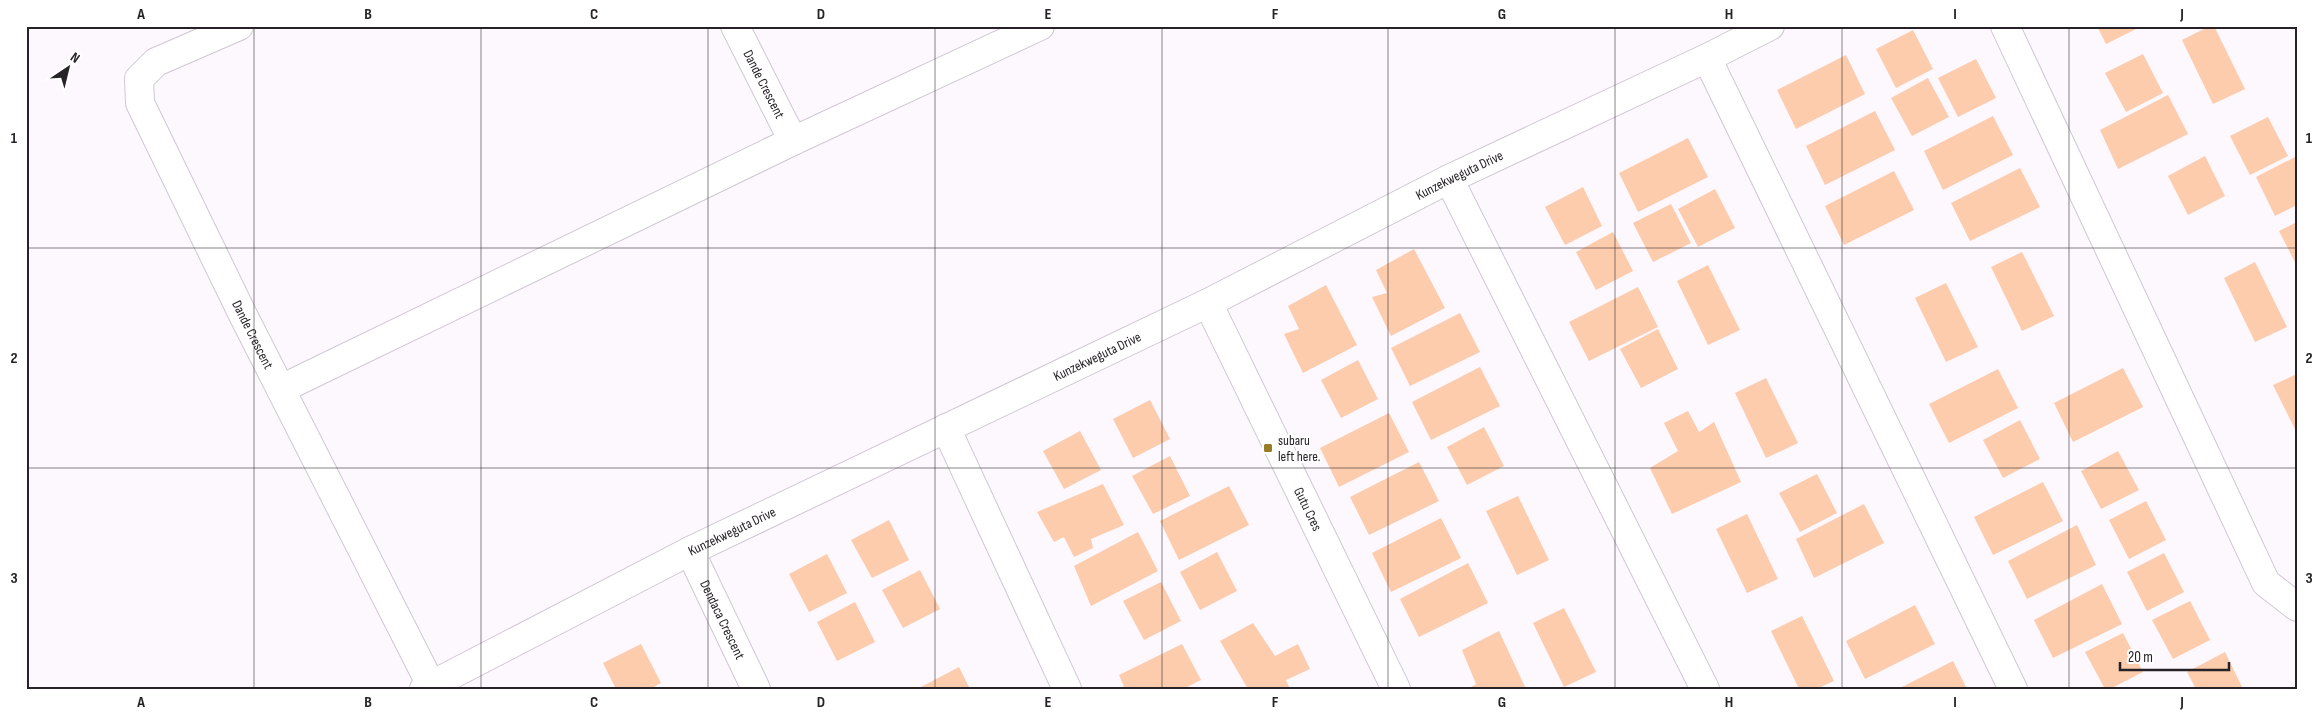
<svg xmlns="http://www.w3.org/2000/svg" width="2323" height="715" viewBox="0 0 2323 715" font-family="'Sofia Sans Condensed',sans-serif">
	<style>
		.building { fill: #fdccad }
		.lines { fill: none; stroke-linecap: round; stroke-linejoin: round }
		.minor-casing { stroke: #d0c7d3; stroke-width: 30 }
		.minor { stroke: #fff; stroke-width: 28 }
		.grid { fill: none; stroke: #262227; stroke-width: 1; stroke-opacity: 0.55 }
		.poi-dot { fill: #957e25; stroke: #fff; stroke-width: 2 }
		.labels { text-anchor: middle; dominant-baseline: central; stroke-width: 4; stroke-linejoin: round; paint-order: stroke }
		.street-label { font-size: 14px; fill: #262227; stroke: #fff }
		.poi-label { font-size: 14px; fill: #262227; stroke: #fff; text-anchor: start }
		.neatline { fill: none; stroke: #262227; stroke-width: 2 }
		.grid-label { font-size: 16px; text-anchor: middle; font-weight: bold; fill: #262227 }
	</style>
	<rect width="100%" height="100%" fill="#fdf7fe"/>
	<g class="building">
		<polygon points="2097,26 2142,26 2106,44"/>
		<polygon points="2210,26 2214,26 2245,89 2213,104 2182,40"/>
		<polygon points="1913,30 1933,69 1896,88 1876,49"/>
		<polygon points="2143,54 2163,93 2126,112 2105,73"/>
		<polygon points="1846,55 1865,94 1796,129 1777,90"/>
		<polygon points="1976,59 1996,98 1958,117 1938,78"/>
		<polygon points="1928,78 1949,117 1912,136 1891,98"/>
		<polygon points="2168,95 2188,134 2118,169 2100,130"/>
		<polygon points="1875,111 1895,150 1825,185 1806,146"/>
		<polygon points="1993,116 2013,155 1943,190 1924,151"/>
		<polygon points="2268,117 2288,156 2250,175 2230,136"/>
		<polygon points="1688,138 1708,177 1638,212 1619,173"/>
		<polygon points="2205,156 2225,196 2188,215 2168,176"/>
		<polygon points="2297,156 2297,205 2275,216 2256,177"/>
		<polygon points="2020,168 2040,207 1970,241 1951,203"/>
		<polygon points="1894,171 1914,210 1844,245 1825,206"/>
		<polygon points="1583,187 1602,226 1565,245 1545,207"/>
		<polygon points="1715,189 1735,228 1698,247 1678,209"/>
		<polygon points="1671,204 1691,243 1653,262 1633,223"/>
		<polygon points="2297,222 2297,266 2279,231"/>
		<polygon points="1613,232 1633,271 1596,290 1576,252"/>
		<polygon points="1414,249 1445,308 1391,336 1372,297 1387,293 1376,270"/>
		<polygon points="2022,252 2054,316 2022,331 1991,267"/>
		<polygon points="2255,262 2287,327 2255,342 2224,278"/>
		<polygon points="1708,265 1740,330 1708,345 1677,281"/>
		<polygon points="1946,283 1978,347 1946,362 1915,298"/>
		<polygon points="1326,285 1357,345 1303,373 1284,334 1299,329 1288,306"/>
		<polygon points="1638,287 1658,327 1589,361 1569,322"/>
		<polygon points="1460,313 1480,352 1410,386 1391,348"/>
		<polygon points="1658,329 1678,369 1641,388 1620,349"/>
		<polygon points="1358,360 1378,399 1341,418 1321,380"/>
		<polygon points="1480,367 1500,406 1431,440 1412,402"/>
		<polygon points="2123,368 2143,407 2073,442 2054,403"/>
		<polygon points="1998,369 2018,408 1949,443 1929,404"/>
		<polygon points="2297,374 2297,433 2273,385"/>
		<polygon points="1766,378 1798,443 1766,458 1735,393"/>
		<polygon points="1150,400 1170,439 1133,458 1113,419"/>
		<polygon points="1688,411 1699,432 1714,422 1741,482 1672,514 1650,468 1678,451 1664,423"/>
		<polygon points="1389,413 1409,452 1339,487 1320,448"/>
		<polygon points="2020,420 2040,459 2003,478 1983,440"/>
		<polygon points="1484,427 1504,466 1467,485 1447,447"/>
		<polygon points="1080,431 1101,470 1064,489 1043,451"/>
		<polygon points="2118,451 2139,490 2101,509 2081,471"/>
		<polygon points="1170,456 1190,496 1153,514 1132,476"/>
		<polygon points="1419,462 1439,501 1369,535 1350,497"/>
		<polygon points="1817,474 1837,513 1800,532 1779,493"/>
		<polygon points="2043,482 2063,521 1993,555 1974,517"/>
		<polygon points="1103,484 1124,525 1091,539 1093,548 1074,557 1064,537 1054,542 1037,512"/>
		<polygon points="1229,486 1249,525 1179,560 1160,521"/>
		<polygon points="1518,496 1549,560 1517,575 1486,511"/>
		<polygon points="2146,501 2166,540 2129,559 2109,520"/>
		<polygon points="1864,504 1884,543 1814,578 1796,539"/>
		<polygon points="1747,514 1778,579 1747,593 1716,529"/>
		<polygon points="1441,518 1461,558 1391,592 1372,553"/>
		<polygon points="889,520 909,560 872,578 851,540"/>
		<polygon points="2077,525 2096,565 2027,599 2008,561"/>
		<polygon points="1138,532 1158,571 1091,606 1074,566"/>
		<polygon points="1217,552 1237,591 1200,610 1180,572"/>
		<polygon points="2164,553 2184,592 2147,611 2127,572"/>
		<polygon points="827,554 847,593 809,612 789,574"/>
		<polygon points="1468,563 1488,603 1419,637 1400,599"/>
		<polygon points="920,570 940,609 903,628 882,590"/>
		<polygon points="1161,582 1181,621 1144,640 1123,601"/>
		<polygon points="2102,584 2122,624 2053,658 2034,620"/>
		<polygon points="2190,601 2210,640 2173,659 2152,620"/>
		<polygon points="855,602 875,642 837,661 817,622"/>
		<polygon points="1915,605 1935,644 1865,679 1846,641"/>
		<polygon points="1564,608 1596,672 1564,687 1533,623"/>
		<polygon points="1802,616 1834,681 1816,689 1799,689 1771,631"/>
		<polygon points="1253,623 1275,656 1298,644 1310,669 1286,680 1290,689 1248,689 1220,641"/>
		<polygon points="1499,631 1526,689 1468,689 1476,684 1462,650"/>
		<polygon points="2123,633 2143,672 2110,689 2105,689 2085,652"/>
		<polygon points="641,644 661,683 650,689 616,689 603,663"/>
		<polygon points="1182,644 1201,680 1183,689 1125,689 1119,675"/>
		<polygon points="2225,652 2243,689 2196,689 2187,672"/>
		<polygon points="1953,661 1967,689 1898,689"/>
		<polygon points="959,667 970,689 922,689 921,687"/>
	</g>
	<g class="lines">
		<g class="minor-casing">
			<g id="minor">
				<path id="s1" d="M239 26 156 62 139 79 140 103 243 315 433 689"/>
				<path id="s2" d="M735 26 793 141"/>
				<polyline points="2005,26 2266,583 2297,607"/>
				<polyline points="1707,58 2013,689"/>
				<polyline points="1449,179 1705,689"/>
				<path id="s3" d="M1208 303 1396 689"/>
				<polyline points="281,389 793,141 1040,26"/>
				<polyline points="946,428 1067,689"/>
				<path id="s4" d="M690 551 756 689"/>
				<path id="s5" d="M424 689 690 551 1208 303 1449 179 1707 58 1770 26"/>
			</g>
		</g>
		<use href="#minor" class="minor"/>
	</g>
	<path class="grid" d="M254 26V689M481 26V689M708 26V689M935 26V689M1162 26V689M1388 26V689M1615 26V689M1842 26V689M2069 26V689M26 248H2297M26 468H2297"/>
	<rect class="poi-dot" x="1263" y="443" width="10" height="10" rx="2.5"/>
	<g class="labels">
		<g class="street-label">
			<text stroke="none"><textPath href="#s2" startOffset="65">Dande Crescent</textPath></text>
			<text stroke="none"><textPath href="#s5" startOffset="1156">Kunzekweguta Drive</textPath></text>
			<text stroke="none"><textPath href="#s1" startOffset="396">Dande Crescent</textPath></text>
			<text stroke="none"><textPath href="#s5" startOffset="751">Kunzekweguta Drive</textPath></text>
			<text stroke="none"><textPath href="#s3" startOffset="229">Gutu Cres</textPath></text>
			<text stroke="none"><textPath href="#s5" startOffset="346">Kunzekweguta Drive</textPath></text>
			<text stroke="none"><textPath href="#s4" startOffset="76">Dendaca Crescent</textPath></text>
		</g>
		<g class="poi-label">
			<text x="1278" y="440">subaru<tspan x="1278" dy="16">left here.</tspan></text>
		</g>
	</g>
	<rect width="2323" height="715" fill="none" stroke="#ffffff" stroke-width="55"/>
	<g transform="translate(68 68) rotate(35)" stroke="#ffffff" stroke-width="4" paint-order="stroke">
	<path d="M0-4L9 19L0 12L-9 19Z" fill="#262227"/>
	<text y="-8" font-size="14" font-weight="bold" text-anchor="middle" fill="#262227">N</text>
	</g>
	<path d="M2120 662v8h109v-8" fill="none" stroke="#262227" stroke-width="2.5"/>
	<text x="2128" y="662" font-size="15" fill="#262227" stroke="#ffffff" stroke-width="4" paint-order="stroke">20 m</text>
	<rect x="28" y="28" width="2268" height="660" class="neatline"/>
	<g class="grid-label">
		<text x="141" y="19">A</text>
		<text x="368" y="19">B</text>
		<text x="594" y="19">C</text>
		<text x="821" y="19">D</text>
		<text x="1048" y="19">E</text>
		<text x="1275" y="19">F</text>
		<text x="1502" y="19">G</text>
		<text x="1729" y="19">H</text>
		<text x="1955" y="19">I</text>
		<text x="2182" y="19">J</text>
		<text x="14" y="143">1</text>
		<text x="2309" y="143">1</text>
		<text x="14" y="363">2</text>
		<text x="2309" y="363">2</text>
		<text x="14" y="583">3</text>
		<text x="2309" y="583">3</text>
		<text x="141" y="707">A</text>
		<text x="368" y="707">B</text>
		<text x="594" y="707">C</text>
		<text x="821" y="707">D</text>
		<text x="1048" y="707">E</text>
		<text x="1275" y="707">F</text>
		<text x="1502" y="707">G</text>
		<text x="1729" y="707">H</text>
		<text x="1955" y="707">I</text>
		<text x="2182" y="707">J</text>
	</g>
</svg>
